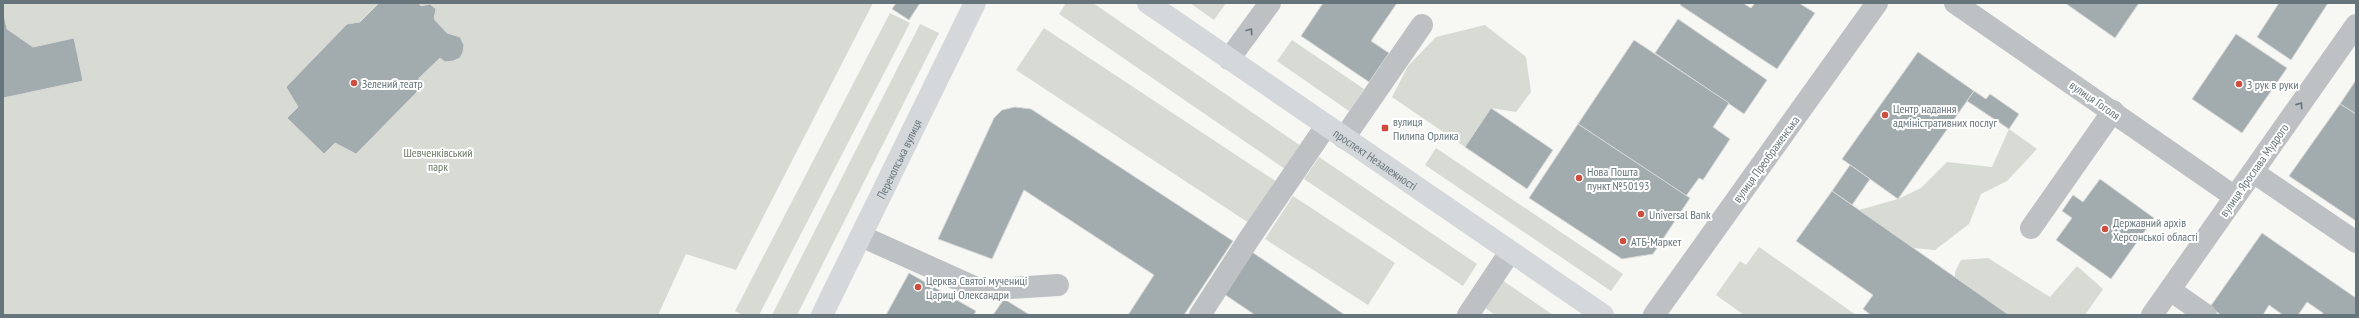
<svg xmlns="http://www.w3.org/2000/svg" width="2359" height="318" viewBox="0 0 2359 318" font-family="'PT Sans Narrow',sans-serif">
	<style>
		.green { fill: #d7dbd4 }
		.building { fill: #a2abae; stroke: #d8d8d7 }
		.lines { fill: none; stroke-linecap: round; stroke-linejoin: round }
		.minor { stroke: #bdc1c4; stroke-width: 22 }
		.major { stroke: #d4d8da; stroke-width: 22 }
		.oneway { stroke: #66757b }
		.poi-dot { fill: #cd4d3e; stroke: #fff; stroke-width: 1.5 }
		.labels { text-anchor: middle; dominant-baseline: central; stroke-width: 4; stroke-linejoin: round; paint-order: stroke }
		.poi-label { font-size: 12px; fill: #66757b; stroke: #fff; text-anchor: start }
		.street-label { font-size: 12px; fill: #66757b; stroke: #fff }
		.park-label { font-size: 12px; fill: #6e7968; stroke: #fff }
	</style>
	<rect width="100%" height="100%" fill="#f7f7f4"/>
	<g class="green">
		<polygon points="3,3 873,3 736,270 686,254 658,315 3,315"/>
		<polygon points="1066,3 1093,3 1301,146 1285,169 1059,14"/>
		<polygon points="1190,3 1226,3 1214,20"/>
		<polygon points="890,13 910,23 759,315 743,315 735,311"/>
		<polygon points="920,24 939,33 797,315 772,315"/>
		<polygon points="1485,25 1526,57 1531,92 1516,112 1491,108 1465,147 1392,97 1408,66 1436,37"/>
		<polygon points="1044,28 1277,182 1249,223 1016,70"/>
		<polygon points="1292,40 1364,89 1349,111 1277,61"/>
		<polygon points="2009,129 2037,149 2007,181 1981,194 1969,224 1935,250 1913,248 1859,210 1898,199 1921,188 1947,162 1992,167"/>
		<polygon points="1436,148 1623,274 1611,291 1425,165"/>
		<polygon points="1319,157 1477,264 1463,286 1304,179"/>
		<polygon points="1293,196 1395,263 1368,305 1265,239"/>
		<polygon points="1759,247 1856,315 1744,315 1716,295 1740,261 1746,265"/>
		<polygon points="1988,258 2050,297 2077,266 2103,289 2085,315 2009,315 1955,277 1955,272 1961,260"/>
		<polygon points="1502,280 1553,315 1495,315 1484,307"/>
	</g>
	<g class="building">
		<polygon points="379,3 418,3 421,6 430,4 436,9 434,19 447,33 460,37 464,45 463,52 460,58 453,61 445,62 440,58 419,78 418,91 356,154 335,143 324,154 287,118 298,107 286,87 347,24 360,22"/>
		<polygon points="896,3 920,3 909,20 892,9"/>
		<polygon points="1323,3 1397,3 1371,41 1389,53 1369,82 1301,36"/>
		<polygon points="1682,3 1743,3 1751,8 1755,3 1799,3 1815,13 1777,69 1680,5"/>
		<polygon points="2065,3 2139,3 2115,38"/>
		<polygon points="2279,3 2328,3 2291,60 2257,37"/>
		<polygon points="3,11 7,29 33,47 74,38 83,81 3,98"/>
		<polygon points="1678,19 1767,80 1744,114 1655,53"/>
		<polygon points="2236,34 2287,68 2242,133 2192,99"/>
		<polygon points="1634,40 1729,103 1713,127 1730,139 1703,180 1699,178 1686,196 1578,124"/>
		<polygon points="1918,52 1974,91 1898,199 1842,159"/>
		<polygon points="2356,80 2356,114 2340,104"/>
		<polygon points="1974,91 1986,99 1990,94 2019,114 2009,129 1967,101"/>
		<polygon points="2340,104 2356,114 2356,221 2289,176"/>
		<polygon points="1015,107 1031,109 1233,241 1184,315 1128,315 1154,275 1024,190 992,259 938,239 994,118 1002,110"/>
		<polygon points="1491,108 1553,150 1527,189 1465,147"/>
		<polygon points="1578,124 1690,198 1653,254 1622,259 1529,198"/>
		<polygon points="1850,165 1870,179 1852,205 1832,191"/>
		<polygon points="2100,179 2154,218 2111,279 2056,240 2072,218 2062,211 2073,195 2083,202"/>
		<polygon points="1832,191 1852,205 2009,315 1871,315 1863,309 1873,295 1796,241"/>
		<polygon points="2262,233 2356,298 2356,315 2322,315 2323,313 2307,302 2298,315 2283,315 2269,305 2263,315 2221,315 2210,307"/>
		<polygon points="1252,252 1345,315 1255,315 1224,294"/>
		<polygon points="909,273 976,311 974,315 886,315"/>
		<polygon points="1004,299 1030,315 993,315"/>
	</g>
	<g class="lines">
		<g class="minor">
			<polyline points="1955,3 2235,197"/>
			<polyline points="1229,59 1270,3"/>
			<polyline points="1344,138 1422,25"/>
			<polyline points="2253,172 2356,242"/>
			<polyline points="2031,228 2113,111"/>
			<polyline points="861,236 981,290 1058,285"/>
			<polyline points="2170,290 2206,315"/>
			<polyline points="1200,315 1249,239 1326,126"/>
			<polyline points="1468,315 1510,252"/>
			<polyline points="1654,315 1877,3"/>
			<polyline points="2152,315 2356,25"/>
		</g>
		<g class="major">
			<path id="s1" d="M1148 3 1603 315"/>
			<path id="s2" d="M822 315 975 3"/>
		</g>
	</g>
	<defs><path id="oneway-chevron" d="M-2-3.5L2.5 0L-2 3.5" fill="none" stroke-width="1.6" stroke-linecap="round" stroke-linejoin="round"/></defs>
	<g class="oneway">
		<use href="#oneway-chevron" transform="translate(1250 31) rotate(-54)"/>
		<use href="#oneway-chevron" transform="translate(2300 105) rotate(-55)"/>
	</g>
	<g class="poi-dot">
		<circle cx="354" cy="83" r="4"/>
		<circle cx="2239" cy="84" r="4"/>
		<circle cx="1885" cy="115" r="4"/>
		<rect x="1381" y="124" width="8" height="8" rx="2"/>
		<circle cx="1579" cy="178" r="4"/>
		<circle cx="1641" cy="214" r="4"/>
		<circle cx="2105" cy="229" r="4"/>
		<circle cx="1623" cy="241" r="4"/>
		<circle cx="918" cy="287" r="4"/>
	</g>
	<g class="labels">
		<g class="poi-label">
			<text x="362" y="83">Зелений театр</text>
			<text x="2247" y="84">З рук в руки</text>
			<text x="1893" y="108">Центр надання<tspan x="1893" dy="14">адміністративних послуг</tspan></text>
			<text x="1393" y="121">вулиця<tspan x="1393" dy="14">Пилипа Орлика</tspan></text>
			<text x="1587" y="171">Нова Пошта<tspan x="1587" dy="14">пункт №50193</tspan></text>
			<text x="1649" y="214">Universal Bank</text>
			<text x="2113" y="222">Державний архів<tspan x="2113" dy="14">Херсонської області</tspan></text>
			<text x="1631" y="241">АТБ-Маркет</text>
			<text x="926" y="280">Церква Святої мучениці<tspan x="926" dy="14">Цариці Олександри</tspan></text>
		</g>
		<g class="street-label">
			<text transform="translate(2095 100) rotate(35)">вулиця Гоголя</text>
			<text stroke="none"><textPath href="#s2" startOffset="174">Перекопська вулиця</textPath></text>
			<text stroke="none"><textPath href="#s1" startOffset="276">проспект Незалежності</textPath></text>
			<text transform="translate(1766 159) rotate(-54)">вулиця Преображенська</text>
			<text transform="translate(2254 170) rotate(-55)">вулиця Ярослава Мудрого</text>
		</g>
		<g class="park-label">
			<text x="438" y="152">Шевченківський<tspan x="438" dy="14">парк</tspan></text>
		</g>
	</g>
	<rect width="2359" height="318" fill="none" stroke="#66757b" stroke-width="8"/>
</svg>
